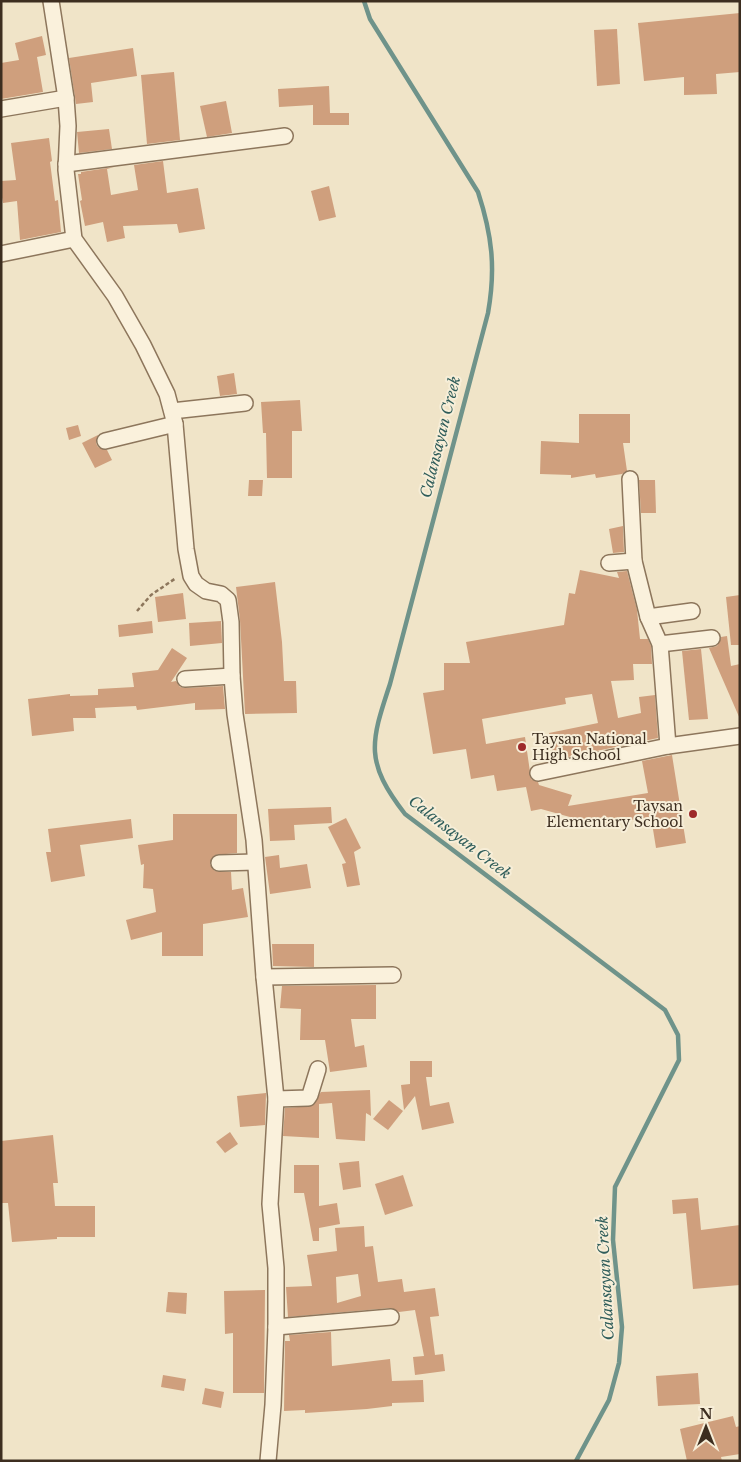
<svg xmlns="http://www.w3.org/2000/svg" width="741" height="1462" viewBox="0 0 741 1462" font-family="'Libre Baskerville',serif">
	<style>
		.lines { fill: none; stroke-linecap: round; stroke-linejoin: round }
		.stream { stroke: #6f938a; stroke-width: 4.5 }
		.building { fill: #cf9f7d; fill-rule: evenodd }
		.minor-casing { stroke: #8d765c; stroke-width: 18 }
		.path { stroke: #8d765c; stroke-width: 2.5; stroke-dasharray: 4 2.5; stroke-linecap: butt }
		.minor { stroke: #faf1dc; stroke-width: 15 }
		.poi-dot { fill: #9e2a2b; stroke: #f7eed8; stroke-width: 2 }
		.labels { text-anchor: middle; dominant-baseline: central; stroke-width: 4; stroke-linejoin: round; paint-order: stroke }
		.poi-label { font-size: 14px; fill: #3d2e20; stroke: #f7eed8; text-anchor: start }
		.water-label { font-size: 15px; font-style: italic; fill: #2f5d5a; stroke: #f7eed8 }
	</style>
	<rect width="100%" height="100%" fill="#f0e4c8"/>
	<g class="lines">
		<path class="stream" d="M364 1 370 19 478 192C492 235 496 268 488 313L390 684C370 744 365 762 405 814L665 1010 678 1035 679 1060 615 1187 613 1240 622 1327 619 1363 609 1400 576 1461"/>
	</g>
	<g class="building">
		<polygon points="740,13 740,72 716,74 717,94 684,95 684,77 644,81 638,23"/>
		<polygon points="617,29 620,84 597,86 594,30"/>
		<polygon points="42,36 46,55 37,57 43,92 1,99 1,63 19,60 15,43"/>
		<polygon points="133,48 137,76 91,83 93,102 76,104 69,58"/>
		<polygon points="174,72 180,140 147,144 141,75"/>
		<polygon points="329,86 330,113 349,113 349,125 313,125 313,105 279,107 278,89"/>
		<polygon points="226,101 232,133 207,137 200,106"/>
		<polygon points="109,129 112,149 79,153 77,132"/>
		<polygon points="49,138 52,161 50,162 55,201 58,200 61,232 20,240 17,201 3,203 1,192 1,181 16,180 11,143"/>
		<polygon points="163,161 167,193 198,188 205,229 179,233 177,224 123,226 125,238 107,242 103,222 85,226 80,201 82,200 78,174 81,174 81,172 114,167 107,169 111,195 138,190 134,165"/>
		<polygon points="329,186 336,217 319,221 311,191"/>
		<polygon points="234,373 237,394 220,396 217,376"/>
		<polygon points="300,400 302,431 292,431 292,478 267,478 266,433 263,433 261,402"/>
		<polygon points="579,414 630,414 630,443 623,443 627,471 622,474 596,478 595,474 571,478 571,475 540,474 541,441 579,443"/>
		<polygon points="78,425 81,436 69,440 66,428"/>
		<polygon points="98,435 96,443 98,447 107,450 112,460 95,468 82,443"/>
		<polygon points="249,480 263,480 262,496 248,496"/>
		<polygon points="639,480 655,480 656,513 641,513"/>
		<polygon points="623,526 624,552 613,553 609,529"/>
		<polygon points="580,570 619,578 617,572 627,571 637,610 640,639 648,639 651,646 652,664 633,664 634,680 611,681 618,718 641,713 639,697 655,695 658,738 554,760 549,733 598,723 592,694 565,698 566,704 482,719 486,744 525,737 531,779 538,782 539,785 572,795 568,806 648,793 642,761 672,755 686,843 656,848 651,817 578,828 577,819 541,809 531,811 526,787 497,791 494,775 471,779 466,749 433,754 423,693 444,690 444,663 470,663 466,642 564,625 569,593 575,594"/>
		<polygon points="275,582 282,642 284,681 296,681 297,713 245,714 240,620 236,587"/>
		<polygon points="183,593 186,619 158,622 155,597"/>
		<polygon points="740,595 740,645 731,645 726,597"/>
		<polygon points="152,621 153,633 119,637 118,625"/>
		<polygon points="221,621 222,643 190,646 189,623"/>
		<polygon points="727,636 731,666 740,664 740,719 709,648 717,646 721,637"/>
		<polygon points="172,648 187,658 171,682 176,681 180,687 185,688 223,686 225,709 195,710 195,703 137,710 136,706 95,708 96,718 73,718 74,731 32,736 28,699 70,694 70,696 98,695 98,689 134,687 132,673 158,670"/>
		<polygon points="701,649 708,719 689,720 682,651"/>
		<polygon points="331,807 332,823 294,825 295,840 270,841 268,809"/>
		<polygon points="173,814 237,814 237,853 215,855 210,864 215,871 231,872 232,890 243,888 248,917 203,924 203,956 162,956 162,932 131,940 126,920 156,912 153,889 143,888 144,864 141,865 138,845 173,840"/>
		<polygon points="346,818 361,848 354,852 360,885 347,887 342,864 346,863 328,827"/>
		<polygon points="131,819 133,838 80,845 85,876 51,882 46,852 51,852 48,829"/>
		<polygon points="279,855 280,868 307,864 311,888 270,894 265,857"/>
		<polygon points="272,944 314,944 314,967 273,966"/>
		<polygon points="376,985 376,1019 351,1019 355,1047 364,1045 367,1067 330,1072 325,1040 300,1040 301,1009 280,1008 282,986"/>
		<polygon points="410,1061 432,1061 432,1077 426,1077 430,1106 449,1102 454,1123 422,1130 415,1096 404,1110 401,1085 410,1084"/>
		<polygon points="370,1090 371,1116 366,1113 365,1141 336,1139 332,1103 319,1104 319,1138 283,1136 285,1108 312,1106 321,1092"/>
		<polygon points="266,1093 265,1125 240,1127 237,1096"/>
		<polygon points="389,1100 403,1111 388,1130 373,1119"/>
		<polygon points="230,1132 238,1144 225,1153 216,1142"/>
		<polygon points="53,1135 58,1183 53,1183 55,1206 95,1206 95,1237 57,1237 57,1239 12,1242 8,1203 1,1203 1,1141"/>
		<polygon points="359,1161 361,1187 343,1190 339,1163"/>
		<polygon points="294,1165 319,1165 319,1206 337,1203 340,1224 319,1228 319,1241 313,1241 304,1193 294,1193"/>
		<polygon points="403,1175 413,1206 385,1215 375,1184"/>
		<polygon points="698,1198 701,1230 740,1225 740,1285 693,1289 686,1213 673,1214 672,1200"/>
		<path d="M364 1226 365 1247 373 1246 378 1282 402 1279 404 1292 435 1288 439 1316 430 1317 435 1355 443 1354 445 1371 415 1375 413 1357 424 1356 415 1310 399 1312 390 1308 288 1317 286 1287 312 1286 307 1255 337 1251 335 1228ZM358 1274 361 1296 337 1303 336 1277Z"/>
		<polygon points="265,1290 264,1393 233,1393 233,1333 225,1334 224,1291"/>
		<polygon points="168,1292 187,1293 186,1314 166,1312"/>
		<polygon points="331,1332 332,1366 390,1359 392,1381 423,1380 424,1402 392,1403 392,1406 367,1409 305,1413 305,1410 284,1411 285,1341 290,1341 289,1335"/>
		<polygon points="698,1373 700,1404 658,1406 656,1376"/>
		<polygon points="163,1375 186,1379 184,1391 161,1387"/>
		<polygon points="205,1388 224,1392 221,1408 202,1404"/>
		<polygon points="733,1416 736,1427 740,1426 740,1454 721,1457 722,1461 687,1461 680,1429"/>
	</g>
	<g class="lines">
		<g class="minor-casing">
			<g id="minor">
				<polyline points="51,1 66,98 68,126 66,170 74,239 115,296 143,345 167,394 175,424 186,549 191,576 196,584 206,591 221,594 228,600 231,622 232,676 235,714 254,840 264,977 276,1099 270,1204 276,1268 276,1327 273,1405 268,1461"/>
				<polyline points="1,109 66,98"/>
				<polyline points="66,164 285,136"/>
				<polyline points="1,254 74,239"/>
				<polyline points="172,411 245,403"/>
				<polyline points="105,441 175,424"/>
				<polyline points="630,479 634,561 648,617 660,644 668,746"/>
				<polyline points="609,563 634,561"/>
				<polyline points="648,617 692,611"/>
				<polyline points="660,644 712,638"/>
				<polyline points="185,679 232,676"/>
				<polyline points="538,773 668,746 740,736"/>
				<polyline points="219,863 255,862"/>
				<polyline points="264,977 393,975"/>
				<polyline points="276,1099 308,1098 310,1095 318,1069"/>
				<polyline points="276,1327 391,1317"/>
			</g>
		</g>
		<polyline class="path" points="137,611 151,595 176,578"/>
		<use href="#minor" class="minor"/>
	</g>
	<g class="poi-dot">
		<circle cx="522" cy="747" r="5"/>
		<circle cx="693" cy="814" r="5"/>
	</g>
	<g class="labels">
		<g class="poi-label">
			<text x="532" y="739">Taysan National<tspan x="532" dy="16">High School</tspan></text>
			<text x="683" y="806" text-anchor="end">Taysan<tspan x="683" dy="16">Elementary School</tspan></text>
		</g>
		<g class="water-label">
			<text transform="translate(440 437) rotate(-76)">Calansayan Creek</text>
			<text transform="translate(460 837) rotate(38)">Calansayan Creek</text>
			<text transform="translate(605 1278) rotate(-93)">Calansayan Creek</text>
		</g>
	</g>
	<rect width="741" height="1462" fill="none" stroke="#3d2e20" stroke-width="5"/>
	<g transform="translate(706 1427)" stroke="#f7eed8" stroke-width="4" paint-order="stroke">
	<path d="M0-4L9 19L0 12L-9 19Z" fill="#3d2e20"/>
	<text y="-8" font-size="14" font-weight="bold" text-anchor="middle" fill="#3d2e20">N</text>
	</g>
</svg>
